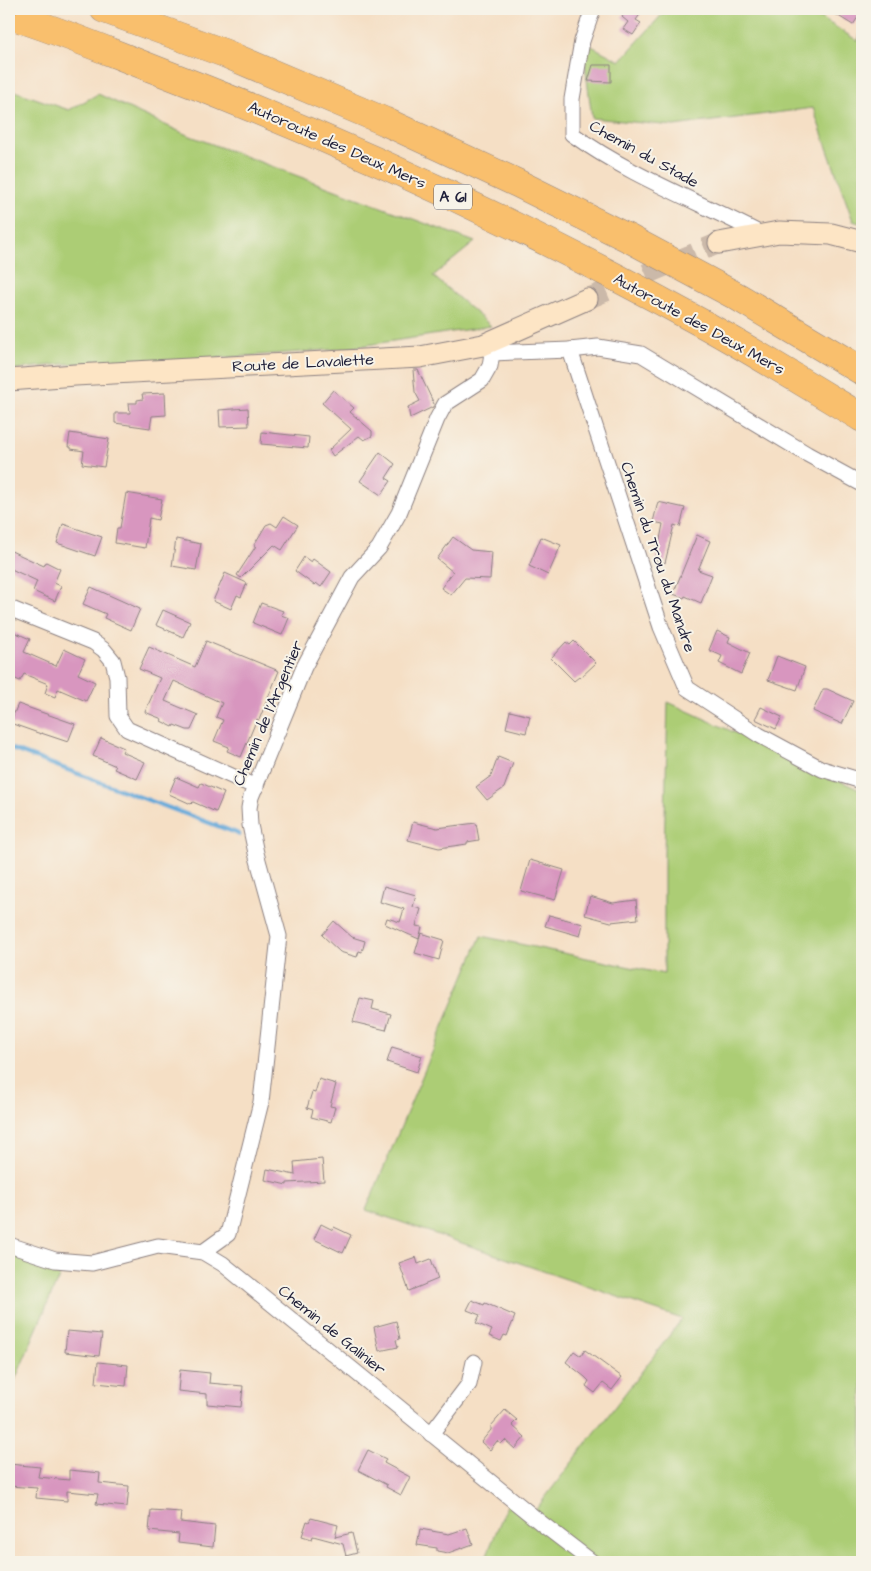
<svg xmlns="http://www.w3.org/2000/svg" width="871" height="1571" viewBox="0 0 871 1571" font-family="'Architects Daughter',sans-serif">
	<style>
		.green { fill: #accd75; stroke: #677858 }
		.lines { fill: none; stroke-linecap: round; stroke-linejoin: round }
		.stream { stroke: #64a8d9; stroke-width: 4.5 }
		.building { fill: #d896bf }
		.secondary-tunnel { stroke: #cbb9a9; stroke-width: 21; stroke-dasharray: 21 11; stroke-linecap: butt }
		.street-casing { stroke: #8c8080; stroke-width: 17 }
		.secondary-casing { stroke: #8c8080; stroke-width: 23 }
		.highway-casing { stroke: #8c8080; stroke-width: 29 }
		.street { stroke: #fff; stroke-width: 15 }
		.secondary { stroke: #fde5c5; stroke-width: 21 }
		.highway { stroke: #f9bf6d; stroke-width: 28 }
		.rail-casing { stroke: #22223b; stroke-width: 5.5 }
		.rail { stroke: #f7f3e8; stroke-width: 4; stroke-dasharray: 11; stroke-linecap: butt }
		.labels { text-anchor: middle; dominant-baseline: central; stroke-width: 4; stroke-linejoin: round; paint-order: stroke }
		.shield { fill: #f7f3e8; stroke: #62616f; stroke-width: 1 }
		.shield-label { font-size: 15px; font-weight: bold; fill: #22223b }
		.street-label { font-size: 16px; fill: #22223b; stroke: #f7f3e8 }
	</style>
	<rect width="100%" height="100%" fill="#f7f3e8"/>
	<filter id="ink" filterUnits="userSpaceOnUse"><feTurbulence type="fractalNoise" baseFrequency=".02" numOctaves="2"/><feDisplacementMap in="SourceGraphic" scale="10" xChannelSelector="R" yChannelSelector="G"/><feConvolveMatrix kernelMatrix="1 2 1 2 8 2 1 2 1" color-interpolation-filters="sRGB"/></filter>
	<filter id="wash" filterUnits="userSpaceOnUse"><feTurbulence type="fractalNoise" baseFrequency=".0096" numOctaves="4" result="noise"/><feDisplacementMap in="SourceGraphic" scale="20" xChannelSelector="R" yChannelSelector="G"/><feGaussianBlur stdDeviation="1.12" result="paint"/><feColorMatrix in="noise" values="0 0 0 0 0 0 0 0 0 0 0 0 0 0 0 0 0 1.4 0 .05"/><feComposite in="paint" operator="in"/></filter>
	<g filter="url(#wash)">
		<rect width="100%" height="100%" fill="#f5dfc5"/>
		<g class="green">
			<polygon points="667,9 807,9 858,41 862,29 862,224 853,221 813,108 674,126 592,118 582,41 620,61"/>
			<polygon points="9,89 69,110 98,94 185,134 475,242 433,276 491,326 341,349 166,362 63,364 9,370 9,296 11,293 9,291"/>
			<polygon points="668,702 862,791 862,1562 484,1562 508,1503 534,1512 682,1319 366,1210 481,936 664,974 664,854"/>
			<polygon points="9,1251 62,1270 9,1394"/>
		</g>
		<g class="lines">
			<polyline class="stream" points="9,748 239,834"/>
		</g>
		<g id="blocks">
			<g class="building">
				<polygon points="627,9 644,9 636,20 641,23 633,35 623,29 628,22 622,17"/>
				<polygon points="827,9 862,9 862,11 853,25"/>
				<polygon points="593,65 611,65 611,82 588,81"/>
				<polygon points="413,370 418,370 434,404 433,407 410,418 408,407 420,401 415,392"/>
				<polygon points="333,390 354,408 350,412 372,431 372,436 364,440 359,436 333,456 329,450 351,429 322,403"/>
				<polygon points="165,393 166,415 152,416 150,428 115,423 115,413 130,413 129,403 137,403 137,400 143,399 142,394"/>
				<polygon points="248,408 249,426 220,427 219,410"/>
				<polygon points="262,432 309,437 308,448 261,444"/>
				<polygon points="70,433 109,439 104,467 82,464 84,451 71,449 71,447 68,447"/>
				<polygon points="380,452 395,464 386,478 391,481 381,495 360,481"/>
				<polygon points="126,493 162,499 158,520 149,518 145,548 115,543 117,528 120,528"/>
				<polygon points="658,502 685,508 680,527 674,525 665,563 656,560 663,524 653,522"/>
				<polygon points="284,516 298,525 282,550 274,545 241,578 237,575 256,546 254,545 266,525 271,523 277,527"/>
				<polygon points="63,524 102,537 95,556 57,543"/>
				<polygon points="697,535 710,541 698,570 712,575 701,603 685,596 684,598 673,594"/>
				<polygon points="453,537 471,550 492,552 490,579 465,578 451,595 441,588 453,572 437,559"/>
				<polygon points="541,537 561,545 548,575 529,566"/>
				<polygon points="176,539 201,544 196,570 172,566"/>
				<polygon points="9,550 44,566 46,562 60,569 54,583 61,586 55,601 33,591 37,581 9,568"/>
				<polygon points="304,557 311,562 313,559 331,572 321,587 316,583 314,585 295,571"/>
				<polygon points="225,573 247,583 241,597 237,595 231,609 213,601"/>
				<polygon points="91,587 140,609 131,630 104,618 106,614 83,604"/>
				<polygon points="261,603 283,611 281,615 289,618 282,635 253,623"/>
				<polygon points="163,610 190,622 183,637 156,625"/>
				<polygon points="9,630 30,639 24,652 56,666 64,649 85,659 78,674 95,682 86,701 58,689 55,697 45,693 48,684 24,674 20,681 9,676"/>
				<polygon points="717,631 730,637 728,642 750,653 741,674 719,663 722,656 709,650"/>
				<polygon points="206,641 279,671 259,720 257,719 241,757 227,751 229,747 214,741 223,720 216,717 222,703 174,681 165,701 198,715 191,730 187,730 174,725 173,727 161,721 162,719 145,712 160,678 139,669 149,647 195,667"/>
				<polygon points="574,641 596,663 580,678 579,677 574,681 551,658 566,642 570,645"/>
				<polygon points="777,656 805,667 797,690 768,680"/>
				<polygon points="823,689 827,689 853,701 842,724 813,711"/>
				<polygon points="18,704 75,724 68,742 41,733 41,734 10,723"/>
				<polygon points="761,707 782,717 776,729 755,719"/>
				<polygon points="510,711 530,716 526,733 506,728"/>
				<polygon points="101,738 124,748 122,752 145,762 137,779 114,769 116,766 93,756"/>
				<polygon points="498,757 513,763 504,788 487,800 476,787 491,776"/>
				<polygon points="176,777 199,787 201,783 224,793 216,812 193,802 191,804 169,794"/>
				<polygon points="413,822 437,828 476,823 479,840 467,842 467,844 439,848 408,840"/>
				<polygon points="530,860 564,870 555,900 521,891"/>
				<polygon points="384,886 416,895 413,907 421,909 416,926 422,927 419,939 385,924 387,918 400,922 404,909 380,902"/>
				<polygon points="590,896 613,903 636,900 638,919 611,922 585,915"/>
				<polygon points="549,915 583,924 580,936 545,926"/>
				<polygon points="334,921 352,937 365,941 362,952 359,951 357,957 340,952 322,935"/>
				<polygon points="421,933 444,940 439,960 415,953"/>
				<polygon points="360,998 374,1001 372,1009 391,1014 386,1030 353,1022"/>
				<polygon points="392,1047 422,1056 417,1072 387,1062"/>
				<polygon points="319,1079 336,1084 330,1106 335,1107 331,1122 311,1117 313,1110 307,1108 312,1092 315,1093"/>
				<polygon points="322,1159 324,1181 287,1183 287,1185 265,1180 267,1169 295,1175 294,1162"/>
				<polygon points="321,1224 333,1230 334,1227 351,1235 343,1253 314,1239"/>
				<polygon points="416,1257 418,1264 431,1259 438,1279 409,1291 399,1263"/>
				<polygon points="472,1300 484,1305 485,1303 515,1316 507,1336 504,1335 501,1341 489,1336 492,1330 476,1323 480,1315 467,1310"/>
				<polygon points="396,1321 400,1339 396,1340 398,1347 379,1351 374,1327"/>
				<polygon points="67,1331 102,1334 99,1356 65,1352"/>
				<polygon points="585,1350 622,1377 612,1390 603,1383 595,1393 586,1386 589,1381 585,1377 566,1362 574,1351 581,1356"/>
				<polygon points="98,1362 128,1365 126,1386 96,1383"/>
				<polygon points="180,1370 210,1373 209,1383 243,1386 241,1407 207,1404 207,1394 178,1391"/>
				<polygon points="505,1410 517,1420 512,1425 525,1437 515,1449 505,1440 501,1444 497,1441 490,1450 481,1442 491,1430 491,1426"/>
				<polygon points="368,1450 386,1459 384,1463 410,1477 401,1495 386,1487 387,1485 358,1470"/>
				<polygon points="9,1464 40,1467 38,1477 69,1480 69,1470 100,1473 99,1483 129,1486 127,1507 96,1504 98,1494 67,1491 67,1501 36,1498 37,1488 9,1486"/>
				<polygon points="151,1510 181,1512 180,1522 215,1526 213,1547 178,1543 179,1534 149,1531"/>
				<polygon points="311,1518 338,1525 335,1537 352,1533 357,1553 346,1556 343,1544 313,1536 312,1539 302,1536 307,1521 309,1522"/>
				<polygon points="467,1528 473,1544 448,1553 437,1551 437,1548 417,1545 420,1529 449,1534"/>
			</g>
		</g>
	</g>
	<g filter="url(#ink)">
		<use href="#blocks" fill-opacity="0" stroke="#8c8080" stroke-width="1"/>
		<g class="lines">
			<polyline class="secondary-tunnel" points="587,299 719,243"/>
			<g class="street-casing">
				<g id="street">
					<path d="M593 9 582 41 572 99V134C630 176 698 201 761 234"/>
					<polyline points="570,350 598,347 641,354 807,454 862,484"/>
					<polyline points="492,353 570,350 661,627 687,688 759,735 822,769 862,781"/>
					<polyline points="9,608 93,642 104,650 113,661 117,677 118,716 127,729 256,787"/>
					<polyline points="9,1245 55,1260 92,1263 158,1246 203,1252 223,1264 541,1523 592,1562"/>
					<polyline points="203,1252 228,1234 261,1102 279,936 256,853 250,825 249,808 251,797 304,667 352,577 379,548 399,513 437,419 445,404 482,380 490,366 492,353 483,345"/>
					<polyline points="431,1434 469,1384 474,1362"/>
				</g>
			</g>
			<g class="secondary-casing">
				<g id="secondary">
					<polyline points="719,243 779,232 831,234 862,242"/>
					<polyline points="9,380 75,375 420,357 483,345 587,299"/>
				</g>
			</g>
			<g class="highway-casing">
				<g id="highway">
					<polyline points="104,9 224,53 384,121 517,183 630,239 738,297 862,371"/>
					<path d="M9 15C58 30 107 51 156 70 345 142 529 228 707 326 759 355 811 387 862 418"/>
				</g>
			</g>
			<use href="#street" class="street"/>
			<use href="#secondary" class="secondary"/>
			<use href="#highway" class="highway"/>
			<g class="rail-casing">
				<polyline id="rail" points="9,14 16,9"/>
			</g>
			<use href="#rail" class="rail"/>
		</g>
	</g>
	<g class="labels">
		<rect class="shield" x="434" y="184.5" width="38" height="25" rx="4"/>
		<g class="shield-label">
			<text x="453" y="197">A 61</text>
		</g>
		<g class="street-label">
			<text transform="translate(337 145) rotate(24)">Autoroute des Deux Mers</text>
			<text transform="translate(644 154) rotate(29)">Chemin du Stade</text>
			<text transform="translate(699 324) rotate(29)">Autoroute des Deux Mers</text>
			<text transform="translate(303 363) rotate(-3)">Route de Lavalette</text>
			<text transform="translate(658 557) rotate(71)">Chemin du Trou du Mandre</text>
			<text transform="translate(268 713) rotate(-67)">Chemin de l'Argentier</text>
			<text transform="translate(332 1330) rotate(39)">Chemin de Galinier</text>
		</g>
	</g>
	<rect width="871" height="1571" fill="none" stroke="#f7f3e8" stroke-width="30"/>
</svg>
